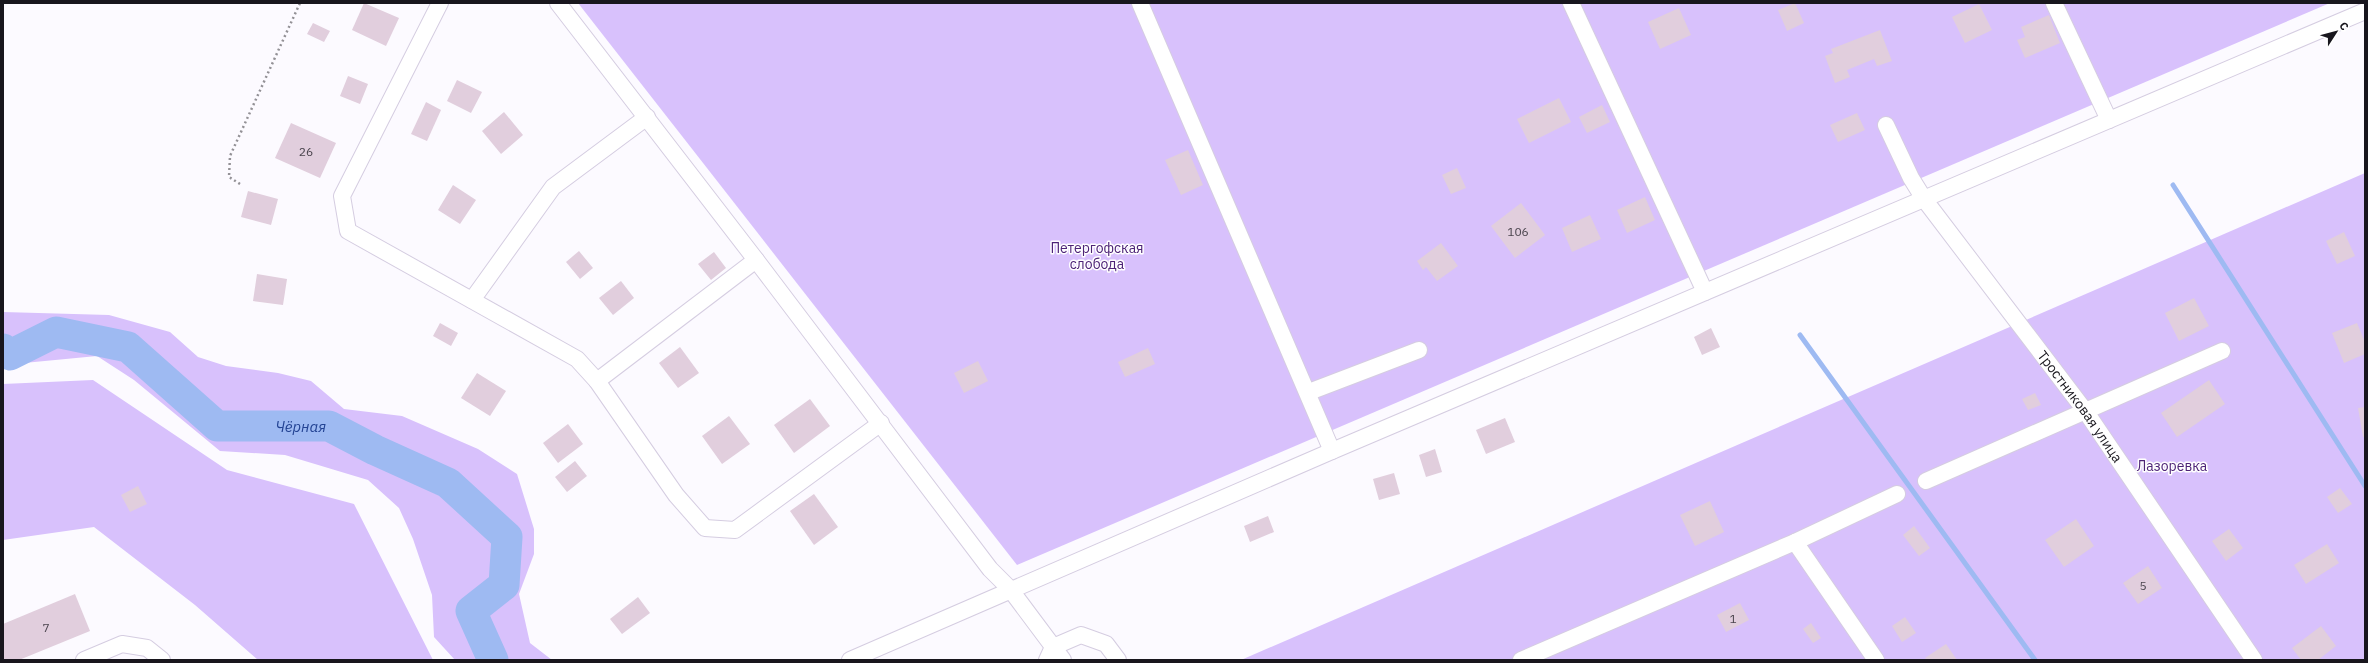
<svg xmlns="http://www.w3.org/2000/svg" width="2368" height="663" viewBox="0 0 2368 663" font-family="'IBM Plex Sans',sans-serif">
	<style>
		.green { fill: #d8c1fc }
		.lines { fill: none; stroke-linecap: round; stroke-linejoin: round }
		.stream { stroke: #9ebaf2; stroke-width: 5 }
		.river { stroke: #9ebaf2; stroke-width: 31 }
		.building { fill: #e1cedd }
		.minor-casing { stroke: #d5cde1; stroke-width: 18 }
		.path { stroke: #939196; stroke-width: 2.5; stroke-dasharray: 2 3; stroke-linecap: butt }
		.minor { stroke: #fff; stroke-width: 16 }
		.labels { text-anchor: middle; dominant-baseline: central; stroke-width: 3; stroke-linejoin: round; paint-order: stroke }
		.number-label { font-size: 12px; fill: #4a444d }
		.park-label { font-size: 14px; fill: #4d2377; stroke: #fff }
		.street-label { font-size: 14px; fill: #18161d; stroke: #fff }
		.water-label { font-size: 15px; font-style: italic; fill: #234393; stroke: #fff }
	</style>
	<rect width="100%" height="100%" fill="#fcfaff"/>
	<g class="green">
		<polygon points="578,3 2330,3 1017,565"/>
		<polygon points="2365,173 2365,660 1241,660"/>
		<polygon points="3,312 109,315 170,332 198,357 226,366 278,373 311,381 344,409 402,416 478,449 517,474 534,529 534,554 519,594 530,643 552,660 455,660 434,637 432,595 413,539 399,508 368,480 285,455 220,451 134,380 97,356 3,365"/>
		<polygon points="93,380 227,470 354,504 433,660 258,660 195,605 94,527 3,540 3,384"/>
	</g>
	<g class="lines">
		<g class="stream">
			<polyline points="2173,185 2365,486"/>
			<polyline points="1800,335 2035,660"/>
		</g>
		<path class="river" id="s1" d="M3 349 10 355 56 332 128 347 217 426H329L375 450 448 483 507 537 504 585 471 611 493 660"/>
	</g>
	<g class="building">
		<polygon points="364,3 399,18 386,46 352,30"/>
		<polygon points="1795,3 1804,23 1787,31 1778,10"/>
		<polygon points="1979,4 1992,30 1965,43 1952,17"/>
		<polygon points="1679,8 1691,35 1660,49 1648,22"/>
		<polygon points="2049,15 2060,43 2025,58 2017,40 2025,37 2021,27"/>
		<polygon points="313,23 330,31 324,42 307,34"/>
		<polygon points="1880,30 1892,61 1877,66 1874,59 1847,70 1850,77 1835,83 1825,56 1833,53 1831,49"/>
		<polygon points="348,76 368,84 360,104 340,96"/>
		<polygon points="457,80 482,92 471,113 447,101"/>
		<polygon points="1559,98 1571,122 1529,143 1517,119"/>
		<polygon points="426,102 441,110 427,141 411,134"/>
		<polygon points="1602,105 1610,122 1587,133 1579,117"/>
		<polygon points="504,112 523,135 501,154 482,131"/>
		<polygon points="1857,113 1865,130 1838,142 1830,125"/>
		<polygon points="291,123 336,143 320,178 275,158"/>
		<polygon points="1188,150 1203,185 1181,195 1165,160"/>
		<polygon points="1457,168 1466,188 1451,194 1442,175"/>
		<polygon points="453,185 476,200 460,224 438,210"/>
		<polygon points="248,191 278,199 271,225 241,217"/>
		<polygon points="1645,197 1655,220 1627,233 1617,210"/>
		<polygon points="1521,203 1545,235 1515,258 1491,226"/>
		<polygon points="1590,215 1601,239 1572,252 1562,228"/>
		<polygon points="2344,232 2355,256 2337,264 2326,241"/>
		<polygon points="1441,243 1458,266 1437,281 1426,267 1423,270 1417,261"/>
		<polygon points="579,251 593,268 580,279 566,262"/>
		<polygon points="714,252 726,268 711,280 698,264"/>
		<polygon points="257,274 287,279 283,305 253,301"/>
		<polygon points="621,281 634,298 613,315 599,298"/>
		<polygon points="2194,298 2209,326 2179,341 2165,313"/>
		<polygon points="440,323 458,333 451,346 433,336"/>
		<polygon points="2357,323 2365,342 2365,354 2344,363 2332,333"/>
		<polygon points="1711,328 1720,347 1702,355 1694,337"/>
		<polygon points="680,347 699,373 678,388 659,363"/>
		<polygon points="1148,348 1155,364 1125,377 1118,362"/>
		<polygon points="978,361 988,381 964,393 954,373"/>
		<polygon points="477,373 506,391 490,416 461,398"/>
		<polygon points="2209,380 2225,404 2177,437 2161,413"/>
		<polygon points="2035,393 2041,405 2028,410 2022,399"/>
		<polygon points="810,399 830,426 794,453 774,425"/>
		<polygon points="2365,407 2365,437 2363,437 2358,408"/>
		<polygon points="729,416 750,444 722,464 702,436"/>
		<polygon points="1505,418 1515,442 1486,454 1476,430"/>
		<polygon points="568,424 583,444 558,463 543,443"/>
		<polygon points="1435,449 1442,472 1426,477 1419,455"/>
		<polygon points="575,461 587,476 567,492 555,477"/>
		<polygon points="1394,473 1400,494 1379,500 1373,479"/>
		<polygon points="138,486 147,504 130,512 121,495"/>
		<polygon points="2340,488 2352,504 2338,513 2327,497"/>
		<polygon points="814,494 838,527 814,545 790,511"/>
		<polygon points="1710,501 1724,532 1695,546 1680,515"/>
		<polygon points="1268,516 1274,532 1250,542 1244,526"/>
		<polygon points="2076,519 2094,546 2064,567 2045,540"/>
		<polygon points="1914,526 1930,548 1919,556 1903,535"/>
		<polygon points="2229,529 2243,548 2226,561 2212,541"/>
		<polygon points="2327,544 2339,563 2306,584 2294,565"/>
		<polygon points="2148,566 2162,588 2138,604 2123,583"/>
		<polygon points="75,594 90,631 19,660 3,660 3,624"/>
		<polygon points="638,597 650,613 622,634 610,619"/>
		<polygon points="1740,603 1749,620 1726,632 1717,615"/>
		<polygon points="1905,617 1916,633 1902,642 1892,626"/>
		<polygon points="1811,623 1821,638 1813,643 1803,629"/>
		<polygon points="2321,626 2336,646 2318,660 2301,660 2292,648"/>
		<polygon points="1946,644 1957,660 1927,660 1925,658"/>
	</g>
	<g class="lines">
		<g class="minor-casing">
			<g id="minor">
				<polyline points="440,3 342,196 348,231 577,359 597,381 676,495 705,528 735,530 881,423"/>
				<polyline points="558,3 756,260 990,569 1010,589 1063,660"/>
				<polyline points="1140,3 1332,451"/>
				<polyline points="1571,3 1705,292"/>
				<polyline points="2054,3 2109,120"/>
				<path id="s2" d="M1886 125 1911 178 1924 199 2086 412 2254 660"/>
				<polyline points="472,300 553,187 647,117"/>
				<polyline points="597,381 756,260"/>
				<polyline points="1309,392 1419,350"/>
				<polyline points="1926,481 2222,351"/>
				<polyline points="1795,542 1876,660"/>
				<polyline points="84,660 122,644 147,648 162,660"/>
				<polyline points="850,660 1332,451 2365,11"/>
				<polyline points="1047,660 1053,647 1081,635 1106,644 1118,660"/>
				<polyline points="1521,660 1795,542 1897,494"/>
			</g>
		</g>
		<polyline class="path" points="240,184 229,177 230,156 300,3"/>
		<use href="#minor" class="minor"/>
	</g>
	<g class="labels">
		<g class="number-label">
			<text x="306" y="151">26</text>
			<text x="1518" y="231">106</text>
			<text x="2143" y="585">5</text>
			<text x="1733" y="618">1</text>
			<text x="46" y="627">7</text>
		</g>
		<g class="park-label">
			<text x="1097" y="248">Петергофская<tspan x="1097" dy="16">слобода</tspan></text>
			<text x="2172" y="466">Лазоревка</text>
		</g>
		<g class="street-label">
			<text stroke="none"><textPath href="#s2" startOffset="343">Тростниковая улица</textPath></text>
		</g>
		<g class="water-label">
			<text stroke="none"><textPath href="#s1" startOffset="337">Чёрная</textPath></text>
		</g>
	</g>
	<rect width="2368" height="663" fill="none" stroke="#18161d" stroke-width="8"/>
	<g transform="translate(2336 32) rotate(54)" stroke="#ffffff" stroke-width="3" paint-order="stroke">
	<path d="M0-3L7 15L0 10L-7 15Z" fill="#18161d"/>
	<text y="-6" font-size="11" font-weight="bold" text-anchor="middle" fill="#18161d">С</text>
	</g>
</svg>
